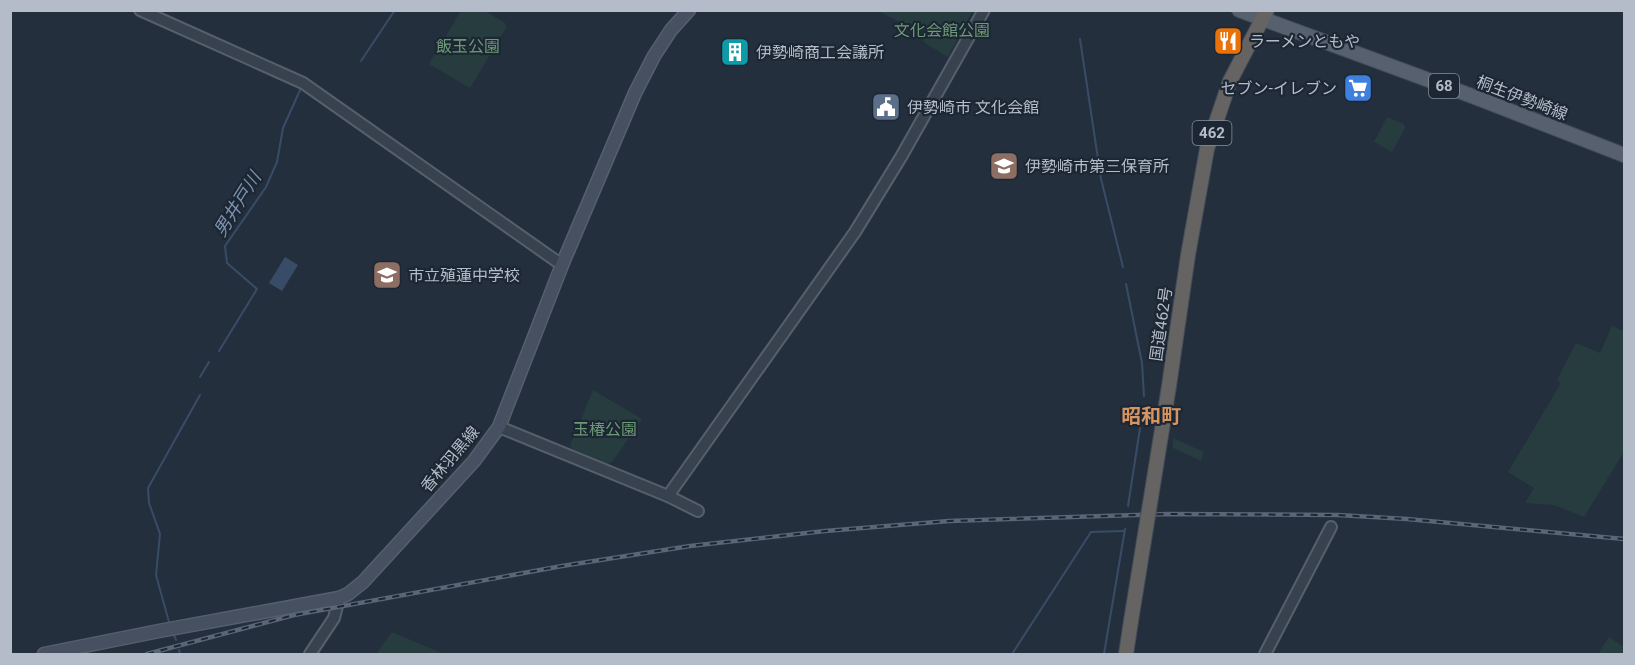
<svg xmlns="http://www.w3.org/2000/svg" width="1635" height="665" viewBox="0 0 1635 665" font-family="Roboto,'Noto Sans JP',sans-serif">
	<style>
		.green { fill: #263c3f }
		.water { fill: #394c67 }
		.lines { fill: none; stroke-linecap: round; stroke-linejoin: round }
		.stream { stroke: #394c67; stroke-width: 2 }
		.tertiary-casing { stroke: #565f6c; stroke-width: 14 }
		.secondary-casing { stroke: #565f6c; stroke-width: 15 }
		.primary-casing { stroke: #414a57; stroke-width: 16 }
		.trunk-casing { stroke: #434c59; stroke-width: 16 }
		.tertiary { stroke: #38414e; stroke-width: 10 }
		.secondary { stroke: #465061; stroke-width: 12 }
		.primary { stroke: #56606e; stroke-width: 14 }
		.trunk { stroke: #656462; stroke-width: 14 }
		.rail-casing { stroke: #5a6575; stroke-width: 4.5 }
		.rail { stroke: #1d2633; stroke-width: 2; stroke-dasharray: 7; stroke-linecap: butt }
		.trunk-bridge-casing { stroke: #434c59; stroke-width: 16; stroke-linecap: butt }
		.trunk-bridge { stroke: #656462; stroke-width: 14 }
		.labels { text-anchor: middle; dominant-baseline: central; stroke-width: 4.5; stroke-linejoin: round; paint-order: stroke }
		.shield { fill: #1d2633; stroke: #878f9c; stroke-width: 1.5 }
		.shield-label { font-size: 15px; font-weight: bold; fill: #b4bcc9 }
		.park-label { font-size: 16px; fill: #6b9a76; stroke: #1d2633 }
		.poi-label { font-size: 16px; fill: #b4bcc9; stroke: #1d2633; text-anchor: start }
		.street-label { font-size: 16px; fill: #b4bcc9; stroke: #1d2633 }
		.water-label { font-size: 18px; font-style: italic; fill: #7c92b1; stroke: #1d2633 }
		.quarter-label { font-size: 20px; font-weight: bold; fill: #d59563; stroke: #1d2633 }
	</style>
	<rect width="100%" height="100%" fill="#242f3e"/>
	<g class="green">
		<polygon points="973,10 948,57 925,43 916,30 878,11"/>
		<polygon points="461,11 485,11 505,23 506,28 470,88 429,64"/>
		<polygon points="1387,117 1404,124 1405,128 1392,152 1374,142"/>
		<polygon points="1612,326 1624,331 1624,452 1584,517 1554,505 1525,503 1534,488 1508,472 1561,383 1557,380 1576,343 1600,353"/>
		<polygon points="593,390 642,419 612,462 607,464 572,449 570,446"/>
		<polygon points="1173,438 1204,452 1201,461 1173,448"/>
		<polygon points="392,632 444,654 376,654"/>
		<polygon points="1609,637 1624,647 1624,654 1598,654"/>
	</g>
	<polygon class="water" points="285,257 298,265 282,291 269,283"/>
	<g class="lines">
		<g class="stream">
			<polyline points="1080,39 1101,179 1123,267"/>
			<polyline points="361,61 395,10"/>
			<polyline points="1126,284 1142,363 1144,396"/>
			<polyline points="219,351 257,289 227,263 225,246 266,187 277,162 283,128 301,88"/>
			<polyline points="200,377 209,362"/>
			<polyline points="1128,506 1143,409"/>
			<polyline points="169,622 156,575 160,534 149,503 148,488 200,395"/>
			<polyline points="173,633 176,640"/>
			<polyline points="179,650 180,654"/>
			<polyline points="1012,654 1091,532 1124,531"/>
			<polyline points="1104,654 1125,529"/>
		</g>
		<g class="tertiary-casing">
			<g id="tertiary">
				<polyline points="140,10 303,83 562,265"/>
				<polyline points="499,427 668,496 698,511"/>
				<polyline points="668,496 855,232 901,157 984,10"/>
				<polyline points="310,654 334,618 339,598"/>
				<polyline points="1265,654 1331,527"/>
			</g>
		</g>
		<g class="secondary-casing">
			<polyline id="secondary" points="44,654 159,631 339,598 348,594 363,582 474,461 499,427 562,265 635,93 654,56 671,30 689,10"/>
		</g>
		<g class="primary-casing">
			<polyline id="primary" points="1239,10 1472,96 1624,155"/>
		</g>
		<g class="trunk-casing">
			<g id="trunk">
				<polyline points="1169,386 1188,255 1207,149 1230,81 1267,10"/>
				<polyline points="1126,654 1131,621"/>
			</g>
		</g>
		<use href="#tertiary" class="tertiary"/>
		<use href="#secondary" class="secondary"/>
		<use href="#primary" class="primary"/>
		<use href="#trunk" class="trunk"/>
		<g class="rail-casing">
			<polyline id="rail" points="147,654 294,615 562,566 690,546 825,531 949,521 1168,514 1338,515 1407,519 1624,539"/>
		</g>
		<use href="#rail" class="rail"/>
		<g class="trunk-bridge-casing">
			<polyline id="trunk-bridge" points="1131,621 1169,386"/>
		</g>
		<use href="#trunk-bridge" class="trunk-bridge"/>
	</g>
	<defs>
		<g id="restaurant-square" transform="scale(1.5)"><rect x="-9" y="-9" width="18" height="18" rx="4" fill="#e8710a" stroke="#1d2633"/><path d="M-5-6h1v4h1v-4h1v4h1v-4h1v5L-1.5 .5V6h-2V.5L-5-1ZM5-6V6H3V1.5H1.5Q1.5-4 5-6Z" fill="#fff"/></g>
		<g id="building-square" transform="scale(1.5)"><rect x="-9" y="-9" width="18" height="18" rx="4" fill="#0f9aa8" stroke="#1d2633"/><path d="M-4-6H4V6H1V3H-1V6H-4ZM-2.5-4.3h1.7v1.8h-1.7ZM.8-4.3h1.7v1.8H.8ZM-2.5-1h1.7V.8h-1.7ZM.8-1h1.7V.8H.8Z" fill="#fff"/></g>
		<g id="supermarket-square" transform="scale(1.5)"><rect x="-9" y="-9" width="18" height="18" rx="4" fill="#3f7fe0" stroke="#1d2633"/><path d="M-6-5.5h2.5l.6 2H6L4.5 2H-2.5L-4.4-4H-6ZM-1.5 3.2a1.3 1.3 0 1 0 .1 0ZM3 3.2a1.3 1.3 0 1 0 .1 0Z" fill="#fff"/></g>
		<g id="civic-square" transform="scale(1.5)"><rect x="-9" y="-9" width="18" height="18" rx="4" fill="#5c6f8a" stroke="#1d2633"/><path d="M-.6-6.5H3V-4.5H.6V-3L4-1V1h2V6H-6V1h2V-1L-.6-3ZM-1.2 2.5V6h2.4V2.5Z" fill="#fff"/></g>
		<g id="school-square" transform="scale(1.5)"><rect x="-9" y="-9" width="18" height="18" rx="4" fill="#8d6e63" stroke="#1d2633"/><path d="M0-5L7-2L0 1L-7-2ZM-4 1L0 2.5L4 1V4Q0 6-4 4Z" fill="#fff"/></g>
	</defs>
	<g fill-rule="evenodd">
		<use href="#restaurant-square" x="1228" y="41"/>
		<use href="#building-square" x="735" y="52"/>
		<use href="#supermarket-square" x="1358" y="88"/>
		<use href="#civic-square" x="886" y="107"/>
		<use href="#school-square" x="1004" y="166"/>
		<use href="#school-square" x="387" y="275"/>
	</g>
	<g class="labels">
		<g class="shield">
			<rect x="1429" y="74" width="30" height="24" rx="4.5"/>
			<rect x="1192.5" y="121" width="39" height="24" rx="4.5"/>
		</g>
		<g class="shield-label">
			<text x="1444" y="86">68</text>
			<text x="1212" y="133">462</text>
		</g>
		<g class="park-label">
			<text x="942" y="30">文化会館公園</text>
			<text x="468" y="46">飯玉公園</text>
			<text x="605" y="429">玉椿公園</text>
		</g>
		<g class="poi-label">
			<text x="1249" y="41">ラーメンともや</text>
			<text x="756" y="52">伊勢崎商工会議所</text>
			<text x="1337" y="88" text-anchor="end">セブン-イレブン</text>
			<text x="907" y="107">伊勢崎市 文化会館</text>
			<text x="1025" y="166">伊勢崎市第三保育所</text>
			<text x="408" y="275">市立殖蓮中学校</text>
		</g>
		<g class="street-label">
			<text transform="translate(1522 98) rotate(21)">桐生伊勢崎線</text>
			<text transform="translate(1161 324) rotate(-82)">国道462号</text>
			<text transform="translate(450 459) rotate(-50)">香林羽黒線</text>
		</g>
		<g class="water-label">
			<text transform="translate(237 204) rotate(-58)">男井戸川</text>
		</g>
		<g class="quarter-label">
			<text x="1151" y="416">昭和町</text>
		</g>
	</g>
	<rect width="1635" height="665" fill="none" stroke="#b4bcc9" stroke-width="24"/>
</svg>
